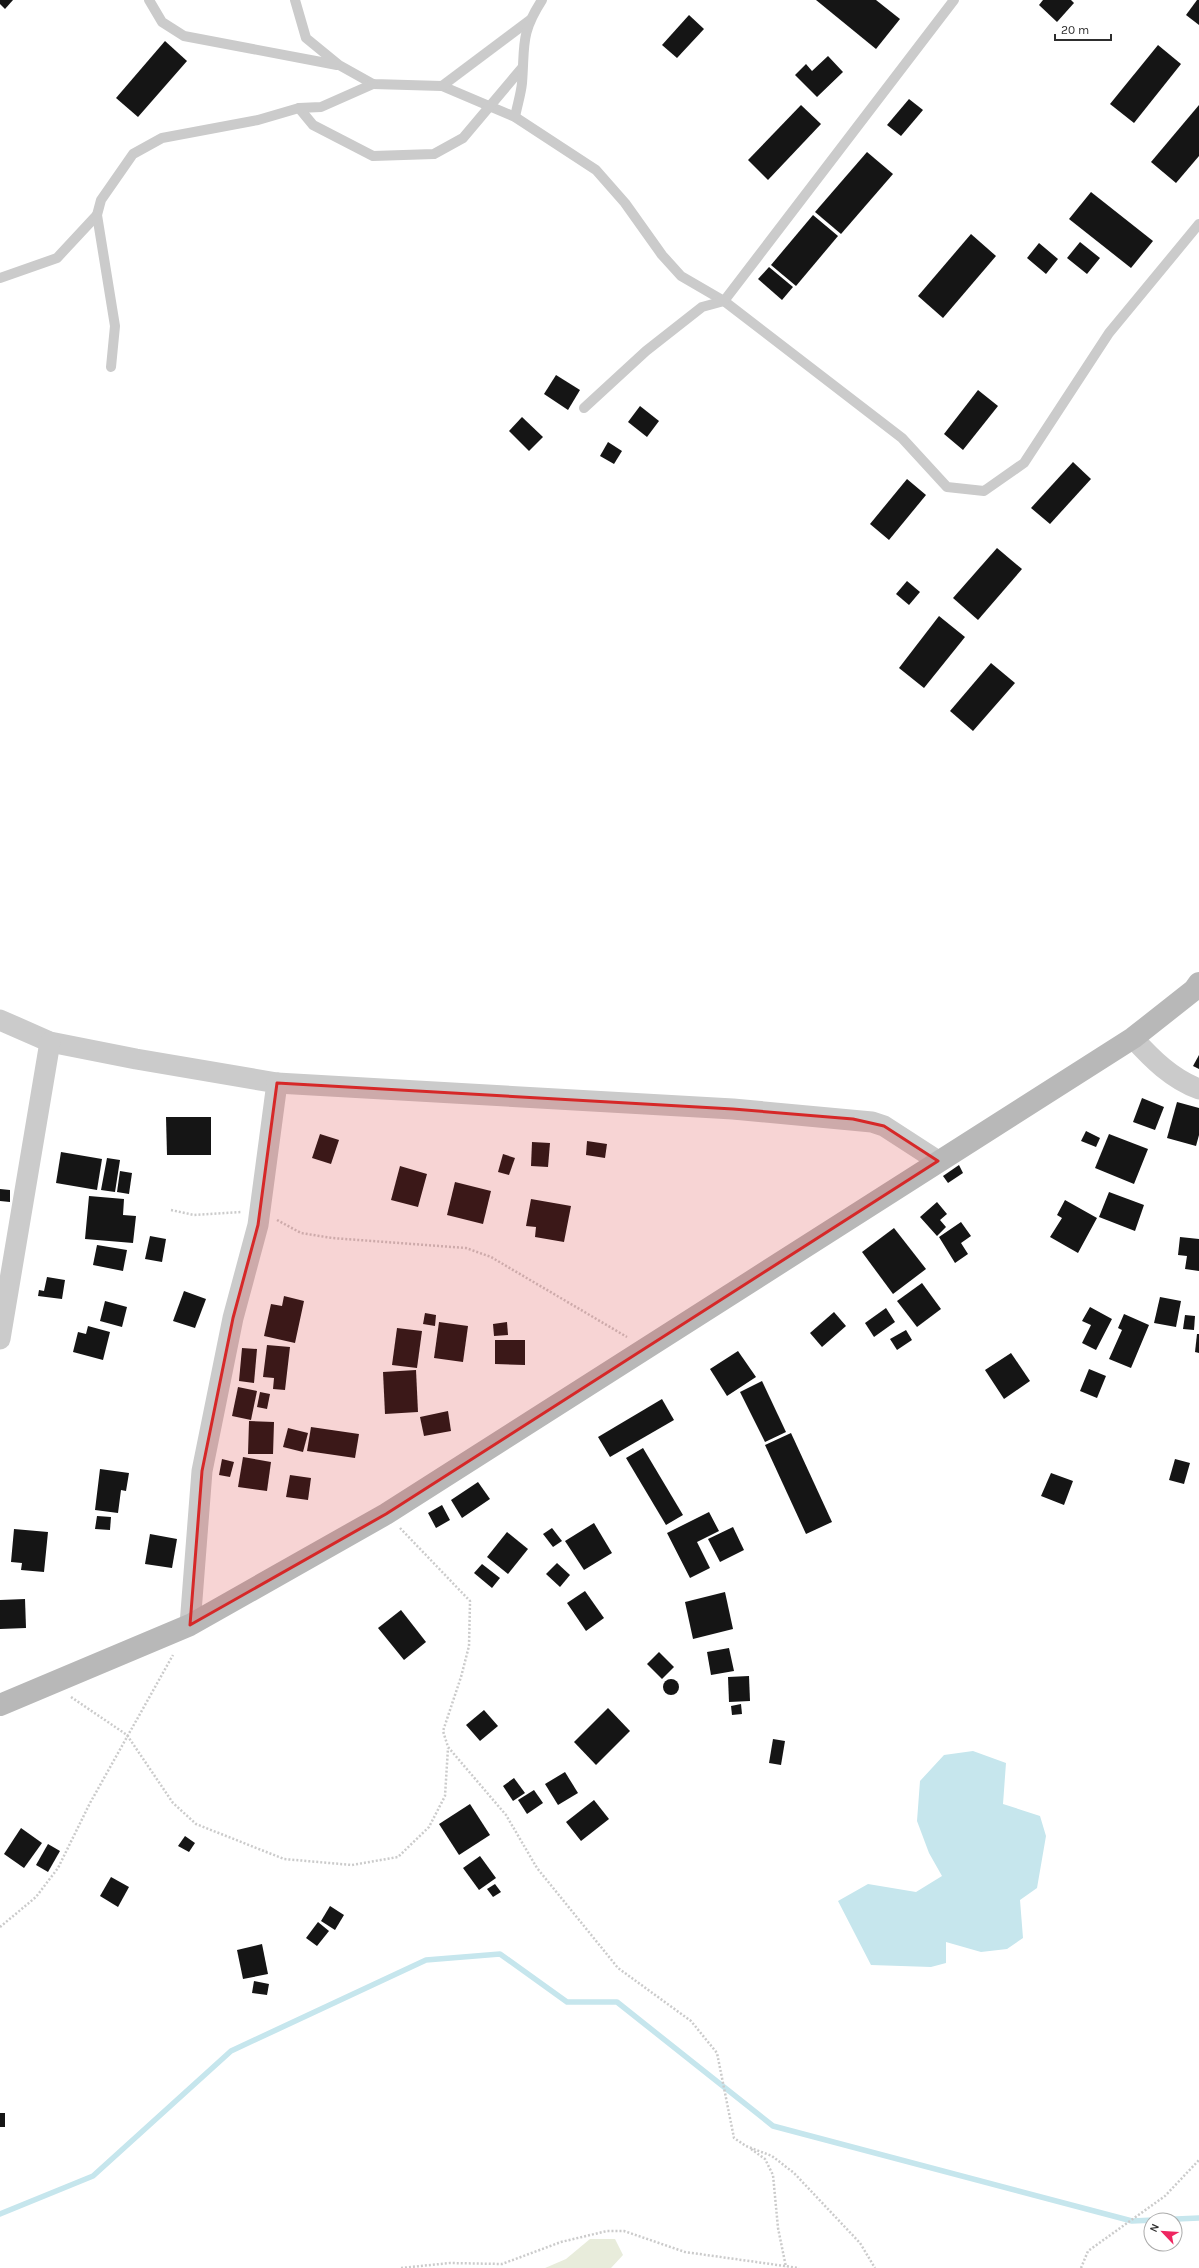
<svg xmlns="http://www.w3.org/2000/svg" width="1199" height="2268" viewBox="0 0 1199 2268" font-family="Karla,sans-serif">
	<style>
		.green { fill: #e8ecdb }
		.water { fill: #c6e6ed }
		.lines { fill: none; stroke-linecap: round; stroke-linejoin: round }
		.stream { stroke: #c6e6ed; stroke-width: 5.5 }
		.building { fill: #151515 }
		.path { stroke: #cbcbcb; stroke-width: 2.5; stroke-dasharray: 2 2; stroke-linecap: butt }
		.service { stroke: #cbcbcb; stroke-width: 10 }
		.minor { stroke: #cbcbcb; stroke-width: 21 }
		.secondary { stroke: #b8b8b8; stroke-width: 22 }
		.marked { fill: #d62828; fill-opacity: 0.2; stroke: #d62828; stroke-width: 3; stroke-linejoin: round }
	</style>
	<rect width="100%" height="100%" fill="#fff"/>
	<polygon class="green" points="590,2239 615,2239 623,2255 611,2268 545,2268 566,2259"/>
	<polygon class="water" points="973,1751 1006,1763 1003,1804 1040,1816 1046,1836 1037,1888 1020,1900 1023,1938 1007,1949 981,1952 946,1942 946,1963 931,1967 871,1965 838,1901 868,1884 916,1892 942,1876 929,1853 917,1821 920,1781 944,1755"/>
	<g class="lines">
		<polyline class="stream" points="0,2214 93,2176 231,2051 426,1960 500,1954 567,2002 617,2002 773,2126 1132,2221 1199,2218"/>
	</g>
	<g class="building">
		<polygon points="0,0 13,0 5,9 0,4"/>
		<polygon points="816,0 876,0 900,19 876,49"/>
		<polygon points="1043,0 1071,0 1074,3 1057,22 1039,5"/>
		<polygon points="1197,0 1199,0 1199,25 1186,15"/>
		<polygon points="689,15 704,29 677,58 662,45"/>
		<polygon points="165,41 187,61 138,117 116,98"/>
		<polygon points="1158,45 1181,64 1134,123 1110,104"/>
		<polygon points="828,56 843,72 817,97 795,75 806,64 812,71"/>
		<polygon points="909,99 923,110 901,136 887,125"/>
		<polygon points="801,105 821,124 768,180 748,160"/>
		<polygon points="1199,105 1199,156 1176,183 1151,162"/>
		<polygon points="867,152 893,174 841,234 815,212"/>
		<polygon points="1091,192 1153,241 1131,268 1069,219"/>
		<polygon points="813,215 838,236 796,286 771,265"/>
		<polygon points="971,234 996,256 943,318 918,296"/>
		<polygon points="1080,242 1100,258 1087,274 1067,258"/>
		<polygon points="1039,243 1058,259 1046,274 1027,258"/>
		<polygon points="769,267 793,287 782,300 758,279"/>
		<polygon points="556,375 580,390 568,410 544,394"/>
		<polygon points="978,390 998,406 963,450 944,434"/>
		<polygon points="640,406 659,421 647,437 628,422"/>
		<polygon points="522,417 543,437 529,451 509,431"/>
		<polygon points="608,442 622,451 614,464 600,456"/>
		<polygon points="1073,462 1091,479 1050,524 1031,508"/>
		<polygon points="907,479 926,495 889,540 870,524"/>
		<polygon points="997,548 1022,569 978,620 953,598"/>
		<polygon points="907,581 920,592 909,605 896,594"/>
		<polygon points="939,616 965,637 924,688 899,668"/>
		<polygon points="991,663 1015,683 973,731 950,711"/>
		<polygon points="1199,1055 1199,1069 1193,1066"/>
		<polygon points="1142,1098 1164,1107 1155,1130 1133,1122"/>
		<polygon points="1177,1102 1199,1108 1199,1135 1196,1146 1167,1138"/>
		<polygon points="166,1117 211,1117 211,1155 167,1155"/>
		<polygon points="1086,1131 1100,1138 1096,1147 1081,1141"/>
		<polygon points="320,1134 339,1140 331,1164 312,1158"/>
		<polygon points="1109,1134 1148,1149 1134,1184 1095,1168"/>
		<polygon points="587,1141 607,1144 605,1158 586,1155"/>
		<polygon points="532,1142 550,1143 548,1167 531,1166"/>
		<polygon points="61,1152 102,1159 97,1190 56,1183"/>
		<polygon points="503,1154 515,1158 509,1175 498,1172"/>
		<polygon points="107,1158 120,1160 115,1192 101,1190"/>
		<polygon points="959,1165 963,1173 948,1183 943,1176"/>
		<polygon points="400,1166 427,1174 418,1207 391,1200"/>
		<polygon points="120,1171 132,1173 129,1194 117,1192"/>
		<polygon points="455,1182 491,1191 483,1224 447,1215"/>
		<polygon points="0,1189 10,1190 10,1202 0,1201"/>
		<polygon points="1109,1192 1144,1205 1135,1231 1099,1217"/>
		<polygon points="89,1196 124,1199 123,1215 136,1216 133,1243 85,1239"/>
		<polygon points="531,1199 571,1206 564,1242 535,1237 536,1227 526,1226"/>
		<polygon points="1065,1200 1097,1218 1078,1253 1050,1237 1062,1218 1057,1215"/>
		<polygon points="937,1202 947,1214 940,1220 946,1227 937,1236 920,1217"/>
		<polygon points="961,1222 971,1236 961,1243 968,1254 955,1263 939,1237"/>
		<polygon points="894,1228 926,1269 893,1294 862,1252"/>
		<polygon points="150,1236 166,1239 162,1262 145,1259"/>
		<polygon points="1180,1237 1199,1239 1199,1271 1185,1269 1187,1256 1178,1255"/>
		<polygon points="97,1245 127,1250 123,1271 93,1265"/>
		<polygon points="47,1277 65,1280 62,1299 38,1296 39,1290 44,1291"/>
		<polygon points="922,1283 941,1309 917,1327 897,1301"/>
		<polygon points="184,1291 206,1299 195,1328 173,1321"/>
		<polygon points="284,1296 304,1301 295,1343 264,1336 271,1304 282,1306"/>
		<polygon points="1160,1297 1181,1301 1176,1327 1154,1323"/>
		<polygon points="105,1301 127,1307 122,1327 100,1321"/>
		<polygon points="1090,1307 1112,1319 1096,1350 1082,1343 1091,1325 1082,1321"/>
		<polygon points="886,1308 895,1322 874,1337 865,1323"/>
		<polygon points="834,1312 846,1326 822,1347 810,1333"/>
		<polygon points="425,1313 436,1315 435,1326 423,1324"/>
		<polygon points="1124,1314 1149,1325 1131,1368 1109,1359 1122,1330 1118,1328"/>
		<polygon points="1185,1315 1195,1316 1194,1330 1183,1329"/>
		<polygon points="439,1322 468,1326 463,1362 434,1358"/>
		<polygon points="507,1322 508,1335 494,1336 493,1324"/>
		<polygon points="88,1326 110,1332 103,1360 73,1352 78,1332 86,1334"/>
		<polygon points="397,1328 422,1331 417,1368 392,1365"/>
		<polygon points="906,1330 912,1340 897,1350 890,1339"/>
		<polygon points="1197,1334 1199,1334 1199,1353 1195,1352"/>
		<polygon points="495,1340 525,1340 525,1365 495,1364"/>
		<polygon points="267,1345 290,1347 285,1390 273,1389 274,1378 263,1377"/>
		<polygon points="242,1348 257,1349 254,1383 239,1381"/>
		<polygon points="738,1351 756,1377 727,1396 710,1369"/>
		<polygon points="1011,1353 1030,1381 1004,1399 985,1370"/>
		<polygon points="1089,1369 1106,1376 1097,1398 1080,1391"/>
		<polygon points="416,1370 418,1412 385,1414 383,1372"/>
		<polygon points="762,1381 786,1432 765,1442 740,1392"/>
		<polygon points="238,1387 257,1391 251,1420 232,1416"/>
		<polygon points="260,1392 270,1394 267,1409 257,1407"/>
		<polygon points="662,1399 674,1420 610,1457 598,1437"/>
		<polygon points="448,1411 451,1431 424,1436 420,1417"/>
		<polygon points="249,1421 274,1422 273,1454 248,1454"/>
		<polygon points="311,1427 359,1434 355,1458 307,1451"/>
		<polygon points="288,1428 308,1433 303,1452 283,1447"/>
		<polygon points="791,1433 832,1522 806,1534 765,1445"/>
		<polygon points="643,1448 683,1515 666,1525 626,1458"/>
		<polygon points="243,1457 271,1462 267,1491 238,1487"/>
		<polygon points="222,1459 234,1462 230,1477 219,1475"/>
		<polygon points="1175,1459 1190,1463 1184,1484 1169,1480"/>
		<polygon points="100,1469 129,1473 126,1491 121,1490 118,1513 95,1510"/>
		<polygon points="1051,1473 1073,1481 1064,1505 1041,1496"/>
		<polygon points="290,1475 311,1478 308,1500 286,1497"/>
		<polygon points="478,1482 490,1499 462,1518 451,1500"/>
		<polygon points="442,1505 450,1520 436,1528 428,1513"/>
		<polygon points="709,1512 719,1531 697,1542 710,1568 690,1578 667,1533"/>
		<polygon points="97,1516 111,1517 110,1530 95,1529"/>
		<polygon points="594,1523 612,1553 584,1570 565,1541"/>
		<polygon points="733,1527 744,1550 720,1562 708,1539"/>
		<polygon points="552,1528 562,1541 553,1547 543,1534"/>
		<polygon points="14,1529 48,1532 44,1572 21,1570 22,1563 11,1562"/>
		<polygon points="507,1532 528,1549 508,1574 487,1557"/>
		<polygon points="150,1534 177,1539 172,1568 145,1564"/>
		<polygon points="557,1563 570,1575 560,1587 546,1574"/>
		<polygon points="482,1564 500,1578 492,1588 474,1573"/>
		<polygon points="585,1591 604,1618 586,1631 567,1603"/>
		<polygon points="725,1592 733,1629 693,1639 685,1602"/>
		<polygon points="25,1599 26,1628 0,1629 0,1600"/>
		<polygon points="401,1610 426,1642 404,1660 378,1628"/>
		<polygon points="729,1648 734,1671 711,1675 707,1652"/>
		<polygon points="659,1652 674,1667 662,1679 647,1664"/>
		<polygon points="749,1676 750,1701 729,1702 728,1677"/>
		<circle cx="671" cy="1687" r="8"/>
		<polygon points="741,1704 742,1714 732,1715 731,1706"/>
		<polygon points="608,1708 630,1731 596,1765 574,1742"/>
		<polygon points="484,1710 498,1726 480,1741 466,1725"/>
		<polygon points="773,1739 785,1741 781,1765 769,1763"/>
		<polygon points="565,1772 578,1793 558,1805 545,1784"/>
		<polygon points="514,1778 525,1793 513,1801 503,1786"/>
		<polygon points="534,1790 543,1803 527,1814 518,1800"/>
		<polygon points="594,1800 609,1819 581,1841 566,1822"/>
		<polygon points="470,1804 490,1835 459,1855 439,1824"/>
		<polygon points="21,1828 42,1843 24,1868 4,1854"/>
		<polygon points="185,1836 195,1843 189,1852 178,1846"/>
		<polygon points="48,1844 60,1851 48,1872 36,1865"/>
		<polygon points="480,1856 496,1878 479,1890 463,1868"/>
		<polygon points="111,1877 129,1887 118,1907 100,1896"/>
		<polygon points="495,1884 501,1892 493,1897 487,1889"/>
		<polygon points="330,1906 344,1915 335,1930 321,1921"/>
		<polygon points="318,1922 329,1931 317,1946 306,1938"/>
		<polygon points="262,1944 268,1974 243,1979 237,1950"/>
		<polygon points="254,1981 269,1984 267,1995 252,1993"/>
		<rect x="0" y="2113" width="5" height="14"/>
	</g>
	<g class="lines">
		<g class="path">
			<polyline points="171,1210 194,1215 241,1212"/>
			<polyline points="277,1220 301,1233 332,1238 466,1248 491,1257 627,1337"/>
			<polyline points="400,1528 470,1601 469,1646 461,1677 443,1731 448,1747 506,1815 537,1868 618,1968 691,2021 717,2053 734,2138 746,2146 772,2156 794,2173 860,2243 875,2268"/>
			<polyline points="71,1697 127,1735 173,1803 196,1824 284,1859 352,1865 398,1857 429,1827 445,1796 448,1748"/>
			<polyline points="0,1927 36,1897 58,1868 90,1803 173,1655"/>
			<polyline points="751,2149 765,2159 773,2175 778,2228 786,2267"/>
			<polyline points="401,2268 450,2263 502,2264 561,2242 607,2231 624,2231 685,2252 799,2268"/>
			<polyline points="1081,2268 1088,2251 1165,2196 1199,2160"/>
		</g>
		<g class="service">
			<polyline points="149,0 162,22 184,36 337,65"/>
			<polyline points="295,0 306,38 339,65 373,84 442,86 515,117 596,170 625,203 662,255 681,276 724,301 902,438 947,487 984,491 1024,463 1109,333 1199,224"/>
			<polyline points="442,86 530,20"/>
			<polyline points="299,108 313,125 373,156 434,154 463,138 522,68"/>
			<path d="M515 117C517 106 521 94 522 83 525 45 520 34 542 0"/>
			<polyline points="0,278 57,258 97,215"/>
			<polyline points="111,367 115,326 97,215 101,200 133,154 162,138 258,120 299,108 321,107 373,84"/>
			<polyline points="584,408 646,351 702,307 724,301 954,0"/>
		</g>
		<g class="minor">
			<polyline points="0,1020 50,1042 136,1059 277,1083 733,1109 872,1122 884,1126 938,1161"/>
			<path d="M1133 1038C1152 1059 1172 1079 1199 1089"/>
			<polyline points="0,1339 50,1042"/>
			<polyline points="190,1625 202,1471 233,1318 258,1225 277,1083"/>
		</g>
		<polyline class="secondary" points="0,1705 190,1625 386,1514 1133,1038 1194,990 1199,983"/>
	</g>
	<path class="marked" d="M277 1083 733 1109 853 1119 884 1126 938 1161 386 1514 190 1625 202 1471 233 1318 258 1225Z"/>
	<g transform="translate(1163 2232) rotate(295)"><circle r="19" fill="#ffffff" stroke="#ababab"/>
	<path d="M0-3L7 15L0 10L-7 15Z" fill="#ee2761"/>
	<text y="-6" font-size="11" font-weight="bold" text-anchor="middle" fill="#2e2e2e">N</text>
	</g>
	<path d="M1055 34v6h56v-6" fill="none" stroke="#2e2e2e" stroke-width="2"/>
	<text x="1061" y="34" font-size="12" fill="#2e2e2e" stroke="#ffffff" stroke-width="3" paint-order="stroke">20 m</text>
</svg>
